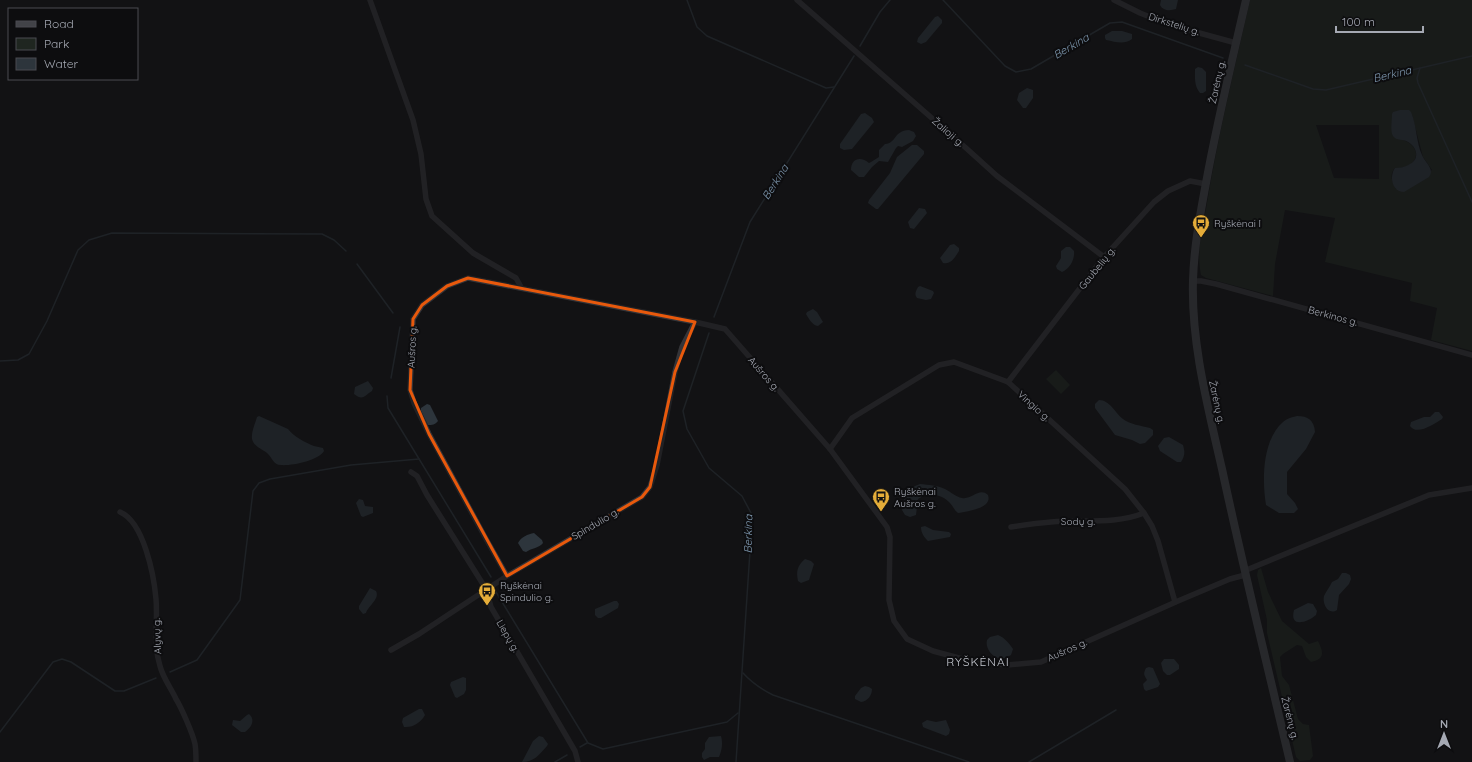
<svg xmlns="http://www.w3.org/2000/svg" width="1472" height="762" viewBox="0 0 1472 762" font-family="Quicksand,sans-serif">
	<style>
		.green { fill: #1f2620; fill-rule: evenodd }
		.water { fill: #2d353c }
		.lines { fill: none; stroke-linecap: round; stroke-linejoin: round }
		.stream { stroke: #2d353c; stroke-width: 1.5 }
		.street { stroke: #343438; stroke-width: 5.5 }
		.secondary { stroke: #424348; stroke-width: 8 }
		.marked { fill: none; stroke: #e8590c; stroke-width: 3; stroke-linejoin: round }
		.labels { text-anchor: middle; dominant-baseline: central; stroke-width: 4; stroke-linejoin: round; paint-order: stroke }
		.street-label { font-size: 10px; fill: #a5a9b3; stroke: #0d0d0f }
		.poi-label { font-size: 10px; fill: #a5a9b3; stroke: #0d0d0f; text-anchor: start }
		.water-label { font-size: 11px; font-style: italic; fill: #7d96ad; stroke: #0d0d0f }
		.quarter-label { font-size: 12px; letter-spacing: 1px; fill: #c5c8d0; stroke: #0d0d0f }
	</style>
	<rect width="100%" height="100%" fill="#121214"/>
	<g class="green">
		<path d="M1250 0H1472V351L1431 340 1437 308 1410 301 1412 283 1325 262 1335 218 1285 210 1275 264 1273 296 1206 278 1201 275C1196 252 1203 226 1207 203 1218 135 1235 67 1250 0ZM1412 115 1423 157 1432 170 1396 189C1392 181 1389 175 1395 168 1417 170 1425 148 1403 140ZM1316 125H1379V179L1334 178Z"/>
		<polygon points="1056,370 1070,385 1061,394 1046,379"/>
		<path d="M1261 568 1268 592 1282 621 1309 644 1318 641C1323 651 1326 659 1311 662L1306 657 1302 646 1297 645 1283 654 1280 657 1282 676 1289 685 1298 719 1303 724 1309 725 1313 756 1310 760 1300 761 1296 757 1267 633V620L1257 575 1258 570Z"/>
	</g>
	<g class="water">
		<path d="M1161 0H1178L1176 9C1170 11 1163 11 1160 5Z"/>
		<polygon points="938,16 942,20 942,23 926,42 921,44 917,42 918,38 935,17"/>
		<path d="M1112 31H1122L1132 34V39C1124 45 1116 42 1106 40L1105 38V35Z"/>
		<path d="M1198 67 1202 68 1206 72V91L1203 93H1200C1194 86 1195 78 1195 69Z"/>
		<polygon points="1027,88 1033,90 1033,98 1026,108 1023,108 1017,100 1019,93"/>
		<path d="M1400 110H1409L1411 112C1417 126 1416 142 1422 155 1426 164 1435 169 1429 177L1404 192C1392 192 1389 176 1395 168 1400 168 1405 167 1410 164 1420 159 1417 147 1408 142 1404 139 1396 141 1393 136 1390 131 1392 121 1392 114L1393 112Z"/>
		<polygon points="865,113 872,118 874,122 852,149 844,150 840,148 840,144 861,114"/>
		<path d="M909 130 914 132 916 136 913 141 902 147 898 146 896 148 888 162 879 161 872 167 864 177H859L851 170C851 158 861 156 869 163L871 162 879 157V150L885 144C897 143 893 131 909 130Z"/>
		<polygon points="912,145 917,145 924,151 924,154 878,209 876,209 868,203 869,200 890,173 897,157"/>
		<polygon points="919,208 925,209 927,213 914,229 910,228 908,222"/>
		<path d="M954 244 959 248V251C955 257 951 265 943 263L940 258 950 245Z"/>
		<path d="M1066 247H1070L1074 251C1075 259 1070 269 1062 272L1057 269 1056 266 1061 258V251Z"/>
		<path d="M920 286 933 291 934 293 931 299 926 300 917 298C914 294 916 291 918 287Z"/>
		<path d="M813 309 817 312 823 322 818 326C812 325 809 319 806 314L807 312Z"/>
		<path d="M368 381 373 388 372 391C364 396 363 401 354 394L355 387Z"/>
		<path d="M1099 400C1110 400 1115 413 1123 419 1129 424 1142 426 1150 428L1153 430V435L1145 443 1140 444 1132 440 1115 435 1095 408V404Z"/>
		<path d="M427 404 430 405 438 421C435 425 432 425 428 425L421 411V408Z"/>
		<path d="M1435 412H1439L1443 417 1442 419C1434 424 1417 436 1410 426L1411 422 1424 417H1430Z"/>
		<path d="M259 416 288 429C293 436 306 443 314 446 317 447 320 447 323 448L324 451C318 461 291 466 281 465 273 465 272 457 267 453 262 449 254 447 252 439 251 432 255 424 257 417Z"/>
		<path d="M1297 416C1308 416 1314 420 1315 432L1306 449 1287 472V494L1295 503 1298 509 1294 513H1279L1266 505C1262 481 1262 440 1283 422 1286 419 1292 417 1297 416Z"/>
		<path d="M1169 437 1183 445C1185 452 1185 456 1181 462H1177L1160 451 1158 446 1164 438Z"/>
		<path d="M920 484C929 485 937 485 945 489 951 492 956 497 962 498 972 500 979 487 988 495 989 498 989 501 986 504 981 509 966 512 958 513 954 510 953 506 949 502 943 496 936 495 928 493L918 499 916 515 910 517 905 515 902 510C904 497 907 488 920 484Z"/>
		<polygon points="359,499 363,500 365,506 373,507 373,513 363,517 361,516 356,503"/>
		<path d="M925 526 933 530 949 532 951 534 950 537 928 541C924 537 921 533 921 527Z"/>
		<path d="M534 533 542 540 543 543C539 548 532 548 526 552L523 551 518 543C521 537 528 534 534 533Z"/>
		<path d="M805 559 811 561 814 564 809 580 801 583 798 581C796 571 797 566 805 559Z"/>
		<path d="M1342 573H1346L1350 575 1351 579 1349 584 1339 595 1337 610C1328 616 1322 603 1324 596 1326 591 1330 587 1332 582L1338 579Z"/>
		<path d="M370 588 376 591C380 599 369 605 366 613L363 614 359 609V606Z"/>
		<polygon points="614,601 617,601 619,604 618,608 601,618 598,618 595,615 595,609"/>
		<path d="M1308 603 1313 604 1317 611 1316 615C1308 622 1289 629 1294 610Z"/>
		<path d="M998 635C1005 638 1009 643 1013 649L1011 655C1007 657 1003 660 998 658 991 656 985 647 987 640L990 637Z"/>
		<polygon points="1164,659 1174,659 1179,665 1179,669 1170,675 1167,675 1163,671 1161,663"/>
		<path d="M1149 667 1153 668 1160 684 1158 687 1146 691 1144 689 1143 684 1147 680C1144 675 1143 674 1146 668Z"/>
		<polygon points="463,677 466,678 466,690 464,694 457,698 455,697 450,685 451,682"/>
		<path d="M865 686 869 687 872 689C872 695 868 701 861 702L855 699V696L861 688Z"/>
		<path d="M419 709H422L425 715C421 722 413 728 404 727L402 722 403 718Z"/>
		<path d="M249 714C256 720 251 728 245 732H241L232 725 233 720 240 721 247 715Z"/>
		<polygon points="927,720 936,722 946,720 950,730 949,734 946,736 925,728 923,727 922,723"/>
		<path d="M539 736 543 737 548 744 547 746C539 755 534 762 522 762L533 741Z"/>
		<path d="M721 736C723 743 722 750 719 757H710L704 760 702 757V753L705 749V743L709 737Z"/>
	</g>
	<g class="lines">
		<g class="stream">
			<polyline points="687,0 697,27 707,36 826,88 834,87"/>
			<polyline points="943,0 1005,66 1016,72 1031,69 1110,23 1122,22 1223,58"/>
			<polyline points="860,46 880,12 890,0"/>
			<polyline points="1245,65 1313,89 1326,90 1472,56"/>
			<polyline points="1420,68 1417,78 1418,83 1472,202"/>
			<polyline points="357,264 393,313"/>
			<polyline points="714,317 750,222 854,56"/>
			<polyline points="709,333 683,411 687,429 709,468 742,496 751,513 751,536 736,762"/>
			<polyline points="0,361 18,360 29,354 47,321 78,250 89,240 112,233 322,234 334,240 346,251"/>
			<polyline points="391,378 400,327"/>
			<polyline points="387,396 388,408 491,577"/>
			<polyline points="496,592 588,743 603,749 727,722 738,713"/>
			<polyline points="170,672 197,660 240,600 253,491 259,483 270,479 351,465 419,459"/>
			<path d="M743 673C752 683 761 689 773 695L969 762"/>
			<polyline points="0,732 53,662 62,659 71,662 115,691 124,691 156,678"/>
			<polyline points="580,747 587,743"/>
			<polyline points="555,762 567,755"/>
			<polyline points="1029,762 1116,710"/>
		</g>
		<g class="street">
			<polyline points="370,0 413,120 421,154 426,199 432,216 473,253 516,278 521,287"/>
			<polyline points="797,0 966,148 997,176 1104,257"/>
			<polyline points="1114,0 1140,13 1170,25 1236,43"/>
			<polyline points="1193,281 1201,281 1216,284 1472,355"/>
			<polyline points="1008,382 1104,257 1154,202 1168,191 1190,181 1206,184"/>
			<polyline points="830,449 852,418 939,365 954,362 1008,382 1125,489 1144,513 1152,526 1158,541 1175,602"/>
			<polyline points="411,472 417,476 427,495 481,581 486,589 491,607 575,751 578,762"/>
			<path d="M120 512C144 522 154 576 156 599 158 622 153 644 160 666 163 678 171 688 176 699 181 707 193 734 195 744 196 750 196 756 196 762"/>
			<path d="M1011 527C1024 525 1038 523 1051 522 1082 519 1114 525 1144 513"/>
			<polyline points="1244,571 1429,495 1472,488"/>
			<polyline points="507,576 486,539 429,434 414,403 410,390 413,319 422,305 447,286 468,278 695,322 725,329 830,449 887,527 890,537 889,600 894,621 907,639 933,651 970,661 1007,665 1041,662 1178,601 1230,579 1245,575"/>
			<polyline points="391,650 419,634 507,576 642,497 650,487 657,465 675,372 682,347 695,322"/>
		</g>
		<path class="secondary" d="M1246 0C1232 61 1217 122 1206 183 1200 215 1194 247 1193 280 1191 344 1208 407 1222 469 1243 567 1267 664 1290 762"/>
	</g>
	<path d="M0 0H1472V762H0ZM468 278 695 322 675 372 650 487 642 497 507 576 429 434 410 390 413 319 422 305 447 286Z" fill="#121214" fill-opacity=".55" fill-rule="evenodd"/>
	<path class="marked" d="M468 278 695 322 675 372 650 487 642 497 507 576 429 434 410 390 413 319 422 305 447 286Z"/>
	<defs>
		<g id="bus-pin" transform="scale(0.9)"><path d="M0 17L-7.5 6A9.5 9.5 0 1 1 7.5 6Z" fill="#e5ad39" stroke="#0d0d0f"/><path d="M-5-6H5V4H4V6H2V4H-2V6H-4V4H-5ZM-3.5-4V0h7V-4ZM-3.5 1.2v1.5H-2V1.2ZM2 1.2v1.5H3.5V1.2Z" fill="#111"/></g>
	</defs>
	<g fill-rule="evenodd">
		<use href="#bus-pin" x="1201" y="223"/>
		<use href="#bus-pin" x="881" y="497"/>
		<use href="#bus-pin" x="487" y="591"/>
	</g>
	<g class="labels">
		<g class="street-label">
			<text transform="translate(1174 24) rotate(18)">Dirkstelių g.</text>
			<text transform="translate(1217 82) rotate(-77)">Žarėnų g.</text>
			<text transform="translate(948 132) rotate(41)">Žalioji g.</text>
			<text transform="translate(1097 268) rotate(-51)">Gaubelių g.</text>
			<text transform="translate(1333 316) rotate(15)">Berkinos g.</text>
			<text transform="translate(412 347) rotate(-87)">Aušros g.</text>
			<text transform="translate(764 374) rotate(49)">Aušros g.</text>
			<text transform="translate(1217 402) rotate(78)">Žarėnų g.</text>
			<text transform="translate(1034 406) rotate(42)">Vingio g.</text>
			<text x="1078" y="521">Sodų g.</text>
			<text transform="translate(595 524) rotate(-30)">Spindulio g.</text>
			<text transform="translate(157 636) rotate(-92)">Alyvų g.</text>
			<text transform="translate(508 636) rotate(60)">Liepų g.</text>
			<text transform="translate(1067 650) rotate(-24)">Aušros g.</text>
			<text transform="translate(1290 718) rotate(76)">Žarėnų g.</text>
		</g>
		<g class="poi-label">
			<text x="1214" y="223">Ryškėnai I</text>
			<text x="894" y="491">Ryškėnai<tspan x="894" dy="12">Aušros g.</tspan></text>
			<text x="500" y="585">Ryškėnai<tspan x="500" dy="12">Spindulio g.</tspan></text>
		</g>
		<g class="water-label">
			<text transform="translate(1071 46) rotate(-30)">Berkina</text>
			<text transform="translate(1392 74) rotate(-13)">Berkina</text>
			<text transform="translate(775 182) rotate(-58)">Berkina</text>
			<text transform="translate(748 534) rotate(-89)">Berkina</text>
		</g>
		<g class="quarter-label">
			<text x="978" y="661">RYŠKĖNAI</text>
		</g>
	</g>
	<rect x="8" y="8" width="130" height="72" fill="#0d0d0f" stroke="#4a4b51"/>
	<rect x="16" y="21" width="20" height="6" fill="#424348" stroke="#4a4b51"/>
	<text x="44" y="28" font-size="12" fill="#a5a9b3">Road</text>
	<rect x="16" y="38" width="20" height="12" fill="#1f2620" stroke="#4a4b51"/>
	<text x="44" y="48" font-size="12" fill="#a5a9b3">Park</text>
	<rect x="16" y="58" width="20" height="12" fill="#2d353c" stroke="#4a4b51"/>
	<text x="44" y="68" font-size="12" fill="#a5a9b3">Water</text>
	<g transform="translate(1444 734)" stroke="#0d0d0f" stroke-width="3" paint-order="stroke">
	<path d="M0-3L7 15L0 10L-7 15Z" fill="#a5a9b3"/>
	<text y="-6" font-size="11" font-weight="bold" text-anchor="middle" fill="#a5a9b3">N</text>
	</g>
	<path d="M1336 26v6h87v-6" fill="none" stroke="#a5a9b3" stroke-width="2"/>
	<text x="1342" y="26" font-size="12" fill="#a5a9b3" stroke="#0d0d0f" stroke-width="3" paint-order="stroke">100 m</text>
</svg>
